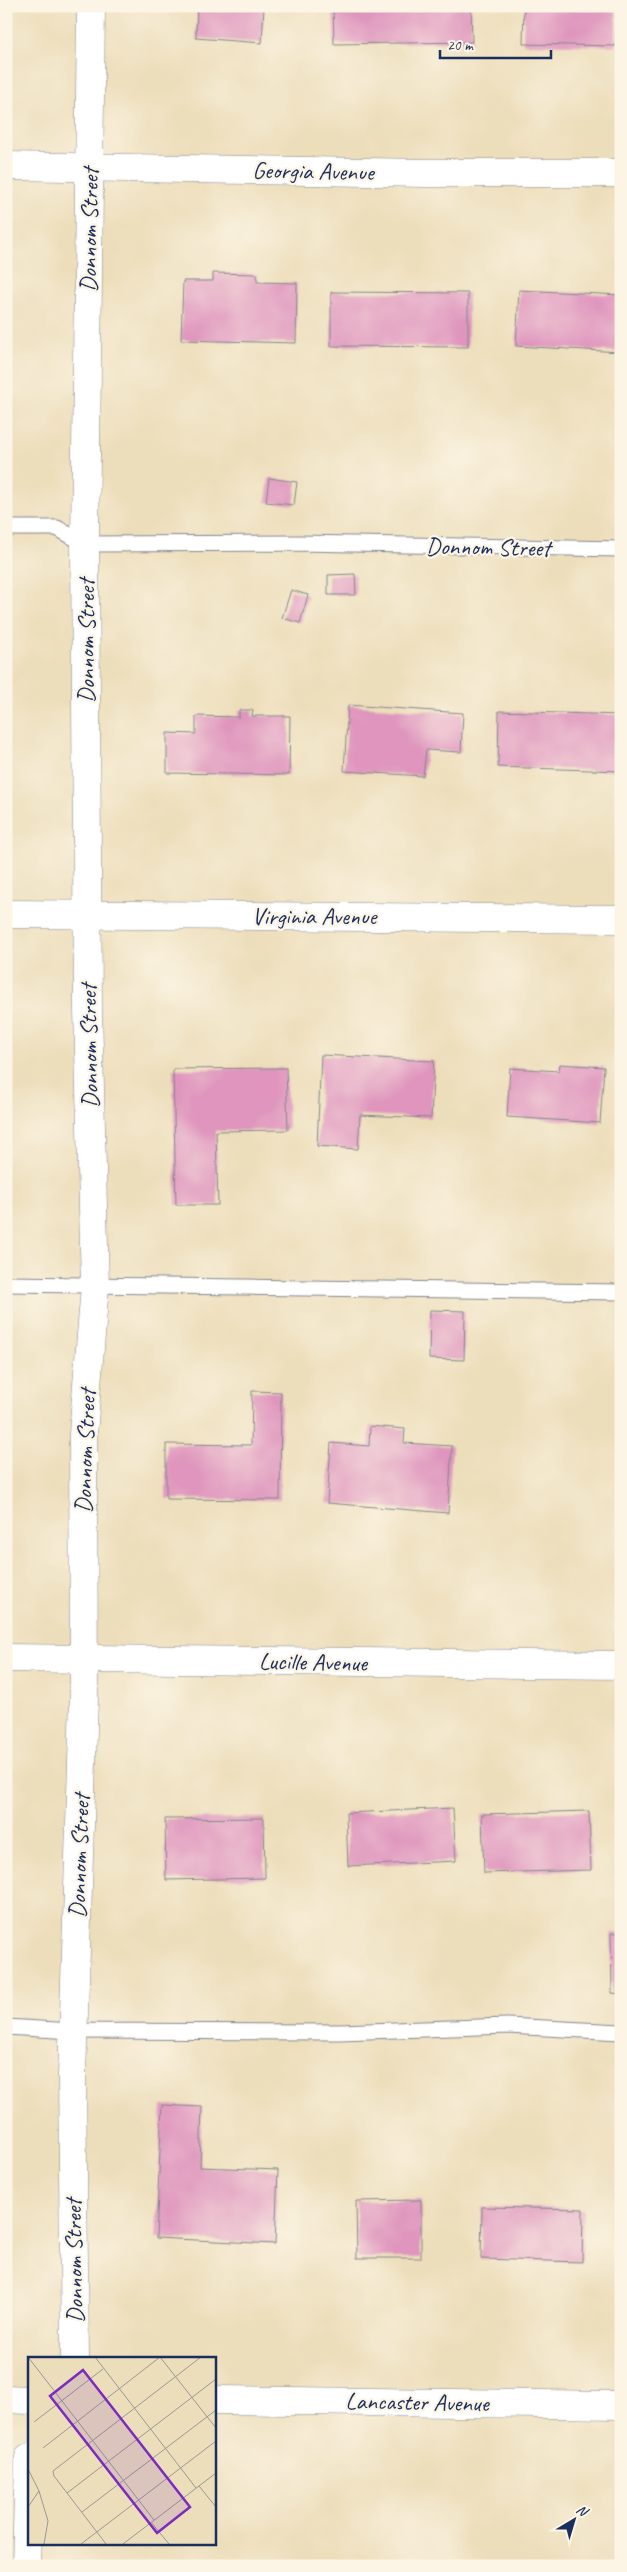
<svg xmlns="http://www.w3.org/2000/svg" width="627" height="2572" viewBox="0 0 627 2572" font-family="Caveat,sans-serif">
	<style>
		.building { fill: #df95bd }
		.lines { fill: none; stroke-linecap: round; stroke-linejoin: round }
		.service-casing { stroke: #84868c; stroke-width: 17 }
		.minor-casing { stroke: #84868c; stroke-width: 29 }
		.secondary-casing { stroke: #84868c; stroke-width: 29 }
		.service { stroke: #fff; stroke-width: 15 }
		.minor { stroke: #fff; stroke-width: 28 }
		.secondary { stroke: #fff; stroke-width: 28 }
		.labels { text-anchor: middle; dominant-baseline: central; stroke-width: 4.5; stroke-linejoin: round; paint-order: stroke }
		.street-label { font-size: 24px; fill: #1b2f5e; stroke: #fcf5e5 }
		.inset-road { fill: none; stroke: #999896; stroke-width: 1 }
		.view { fill: #7b2cbf; fill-opacity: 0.15; stroke: #7b2cbf; stroke-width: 2.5 }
		.inset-edge { fill: none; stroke: #1b2f5e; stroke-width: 2.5 }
	</style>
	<rect width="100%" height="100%" fill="#fcf5e5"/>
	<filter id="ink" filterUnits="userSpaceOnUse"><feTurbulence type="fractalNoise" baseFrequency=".02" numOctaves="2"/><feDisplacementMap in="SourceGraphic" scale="10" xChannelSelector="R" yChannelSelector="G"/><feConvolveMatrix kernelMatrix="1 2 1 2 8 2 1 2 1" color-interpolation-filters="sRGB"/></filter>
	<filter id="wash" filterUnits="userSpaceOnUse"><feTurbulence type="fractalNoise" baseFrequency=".0096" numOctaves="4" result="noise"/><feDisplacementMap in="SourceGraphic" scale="20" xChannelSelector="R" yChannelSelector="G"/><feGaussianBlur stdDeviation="1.12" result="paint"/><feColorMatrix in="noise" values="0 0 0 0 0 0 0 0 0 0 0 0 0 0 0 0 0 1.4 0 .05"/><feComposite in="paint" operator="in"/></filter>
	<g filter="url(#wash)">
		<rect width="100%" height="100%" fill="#eddebb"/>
		<g id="blocks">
			<g class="building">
				<polygon points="197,6 264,6 262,43 196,38"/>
				<polygon points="333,6 471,6 472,42 334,44"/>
				<polygon points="524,6 616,6 616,46 523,44"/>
				<polygon points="213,273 257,274 257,282 297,283 296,343 181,340 183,281 213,281"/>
				<polygon points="519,290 621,295 621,352 516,346"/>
				<polygon points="331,292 468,293 468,347 331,346"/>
				<polygon points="269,478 297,482 294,505 266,502"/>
				<polygon points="355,574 356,595 328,595 328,575"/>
				<polygon points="291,590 308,595 300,623 282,618"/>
				<polygon points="348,705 463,713 461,752 426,750 423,776 344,771"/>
				<polygon points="239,710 253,710 252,716 290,716 289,775 167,773 167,733 196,734 196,716 239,717"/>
				<polygon points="499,711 621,715 621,771 498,767"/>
				<polygon points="321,1055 434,1061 431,1118 360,1115 358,1149 317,1146"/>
				<polygon points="560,1064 604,1067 600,1123 507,1117 510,1068 559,1071"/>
				<polygon points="286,1068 288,1130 216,1131 218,1205 176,1205 173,1069"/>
				<polygon points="430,1310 465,1311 464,1360 429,1359"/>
				<polygon points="252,1391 281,1392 280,1500 166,1499 166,1444 251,1445"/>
				<polygon points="370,1426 405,1429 404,1443 452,1446 448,1513 327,1503 331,1443 369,1446"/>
				<polygon points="453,1808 456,1861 348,1866 346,1813"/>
				<polygon points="589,1811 591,1870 484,1873 482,1814"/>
				<polygon points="264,1818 265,1878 166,1880 165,1819"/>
				<polygon points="611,1933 621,1933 621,1994 612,1993"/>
				<polygon points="162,2105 202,2107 200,2167 278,2170 275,2244 156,2238"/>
				<polygon points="421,2200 421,2258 357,2258 356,2201"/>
				<polygon points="482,2207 583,2209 582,2262 481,2259"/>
			</g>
		</g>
	</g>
	<g filter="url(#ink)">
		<use href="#blocks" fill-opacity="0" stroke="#84868c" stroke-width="1"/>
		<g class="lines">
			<g class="service-casing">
				<g id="service">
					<polyline points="6,528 57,528 85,544 298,543 621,549"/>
					<polyline points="6,1284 621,1292"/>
					<polyline points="6,2027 73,2031 339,2032 507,2026 621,2032"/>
				</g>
			</g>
			<g class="minor-casing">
				<g id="minor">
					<polyline points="6,166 426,173 621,173"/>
					<polyline points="6,914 621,919"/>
					<polyline points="6,1658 621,1665"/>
					<polyline points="75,2358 72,2076 84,1699 83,1434 95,1286 88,1010 85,544 91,6"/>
					<polyline points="26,2566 29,2458"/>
				</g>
			</g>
			<g class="secondary-casing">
				<g id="secondary">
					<polyline points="6,2399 29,2400"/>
					<polyline points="214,2400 621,2405"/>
				</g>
			</g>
			<use href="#service" class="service"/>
			<use href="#minor" class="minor"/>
			<use href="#secondary" class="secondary"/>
		</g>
	</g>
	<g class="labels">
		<g class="street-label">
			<text transform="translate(313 171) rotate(1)">Georgia Avenue</text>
			<text transform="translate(89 230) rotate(-89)">Donnom Street</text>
			<text transform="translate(488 547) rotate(1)">Donnom Street</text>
			<text transform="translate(86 641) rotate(-90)">Donnom Street</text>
			<text x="314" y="916">Virginia Avenue</text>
			<text transform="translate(89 1046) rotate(-91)">Donnom Street</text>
			<text transform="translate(85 1451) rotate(-88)">Donnom Street</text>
			<text transform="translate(313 1662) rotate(1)">Lucille Avenue</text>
			<text transform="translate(79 1856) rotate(-88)">Donnom Street</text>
			<text transform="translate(74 2261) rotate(-91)">Donnom Street</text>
			<text transform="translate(417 2402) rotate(1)">Lancaster Avenue</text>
		</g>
	</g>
	<g transform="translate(28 2357)">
		<rect width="188" height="188" fill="#eddebb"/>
		<path class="inset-road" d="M0 0 126 163M67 0 168 131M6 65 75 12M15 91 132 0 188 71M0 112 11 134M171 129 188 150M39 136 188 22M0 150 11 134 20 164 16 187M54 155 188 53M123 165 141 187M53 187 188 84M78 187 26 119 25 114 173 0M95 187 188 116"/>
		<path class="view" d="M55 13 162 150 129 176 22 39Z"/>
		<rect width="188" height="188" class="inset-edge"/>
	</g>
	<rect width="627" height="2572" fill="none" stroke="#fcf5e5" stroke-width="25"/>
	<g transform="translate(574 2520) rotate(38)" stroke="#fcf5e5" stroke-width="4" paint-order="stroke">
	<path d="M0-4L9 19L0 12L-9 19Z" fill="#1b2f5e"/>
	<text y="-8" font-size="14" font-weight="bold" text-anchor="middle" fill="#1b2f5e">N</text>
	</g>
	<path d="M440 50v8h111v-8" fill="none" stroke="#1b2f5e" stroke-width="2.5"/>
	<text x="447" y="50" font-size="15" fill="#1b2f5e" stroke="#fcf5e5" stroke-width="4" paint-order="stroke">20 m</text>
</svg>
